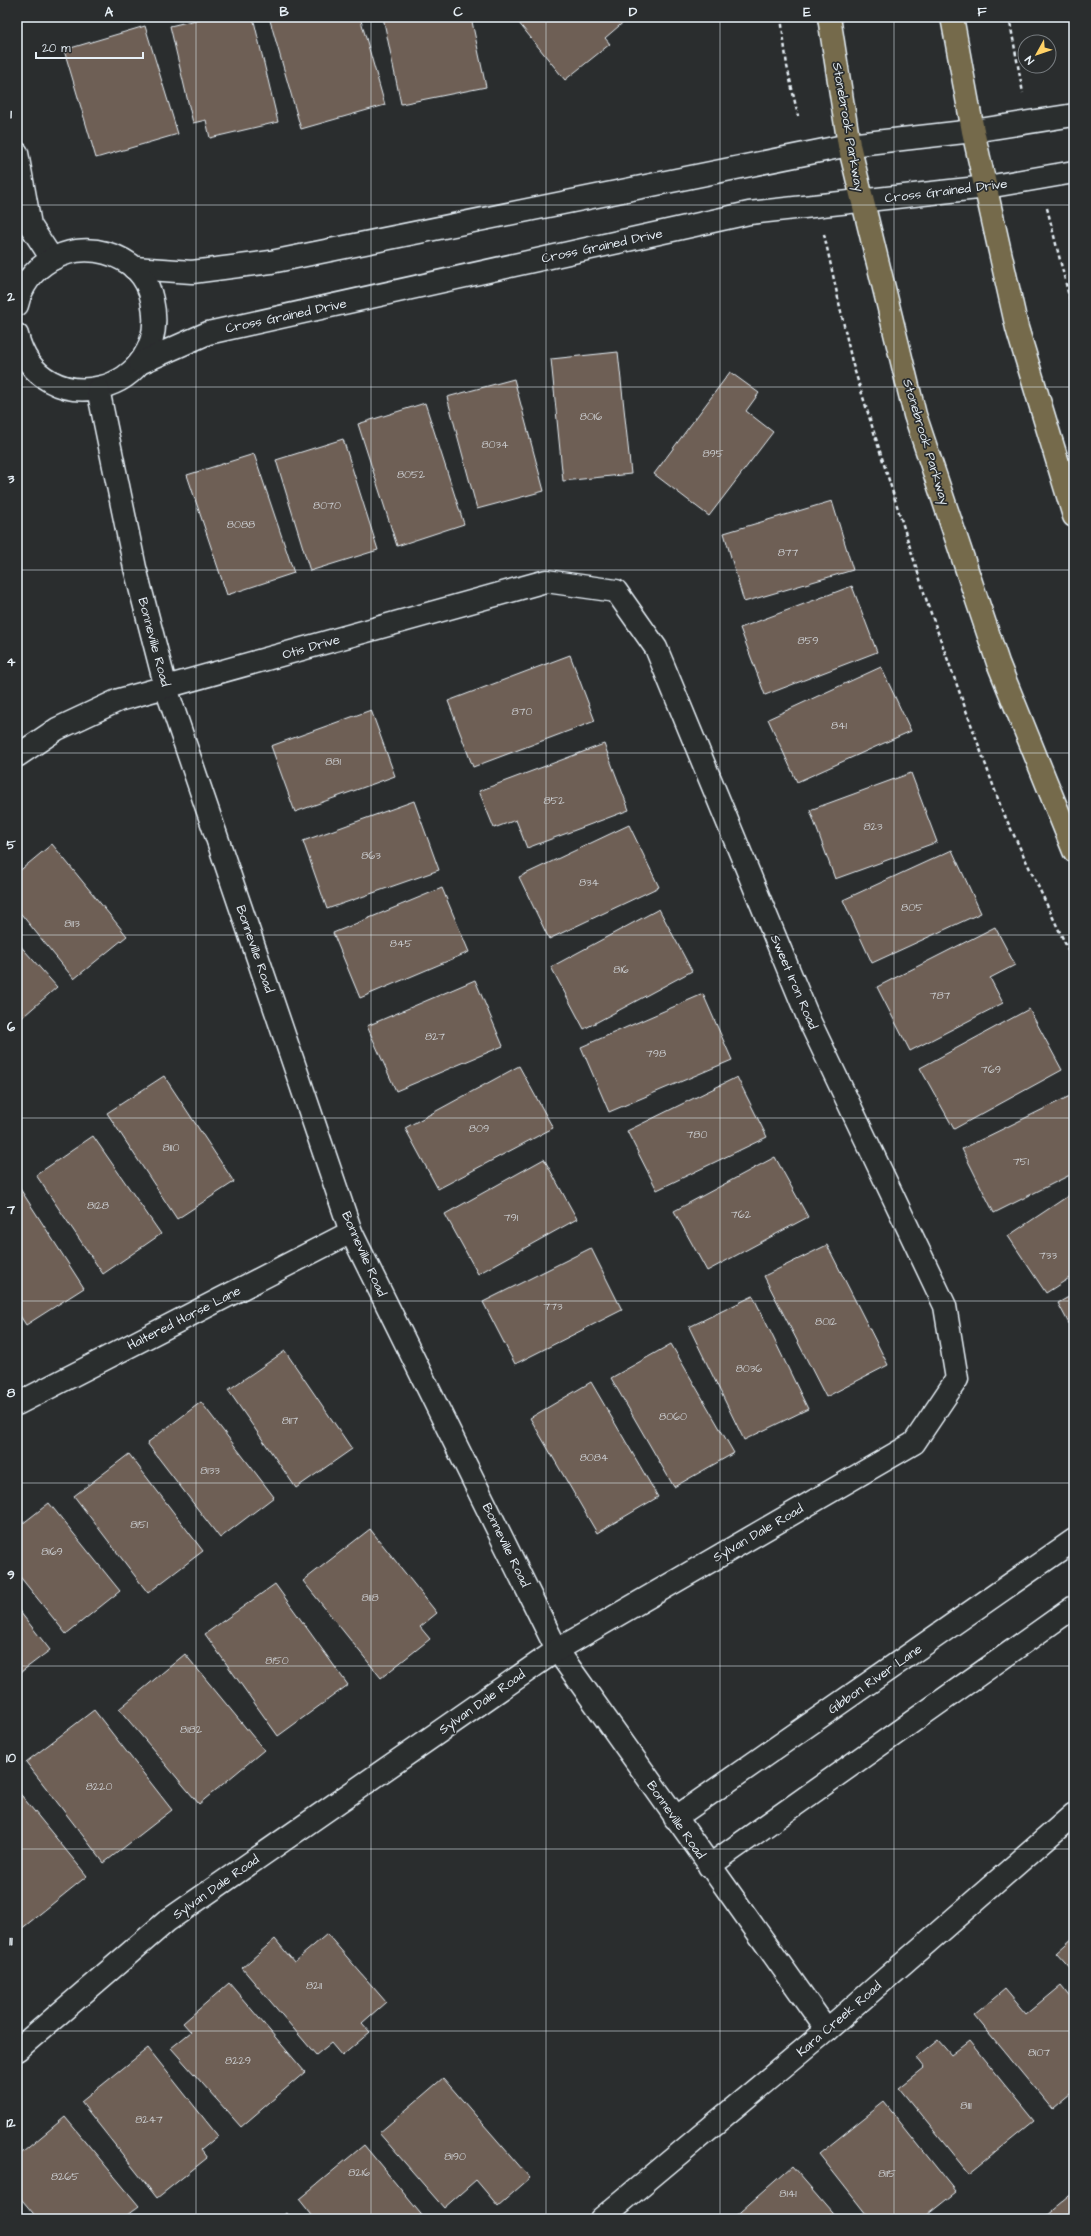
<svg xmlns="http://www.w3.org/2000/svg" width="1091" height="2236" viewBox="0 0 1091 2236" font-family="'Architects Daughter',sans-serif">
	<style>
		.building { fill: #6e5f54; stroke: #e8f1f8 }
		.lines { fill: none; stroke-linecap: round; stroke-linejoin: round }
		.minor-casing { stroke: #e8f1f8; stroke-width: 25 }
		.major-casing { stroke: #e8f1f8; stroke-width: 25 }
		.path { stroke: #e8f1f8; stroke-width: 2.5; stroke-dasharray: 4 3; stroke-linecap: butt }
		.minor { stroke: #2a2d2e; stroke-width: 22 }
		.major { stroke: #746b4b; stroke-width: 22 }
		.grid { fill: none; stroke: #e8f1f8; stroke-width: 1; stroke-opacity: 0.55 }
		.labels { text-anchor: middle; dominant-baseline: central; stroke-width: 3.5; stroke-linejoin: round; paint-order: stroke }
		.number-label { font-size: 11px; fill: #cacccf }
		.street-label { font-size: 13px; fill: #e8f1f8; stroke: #2a2d2e }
		.neatline { fill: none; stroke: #e8f1f8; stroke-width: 1.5 }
		.grid-label { font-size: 13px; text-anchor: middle; font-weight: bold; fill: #e8f1f8 }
	</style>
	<rect width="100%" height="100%" fill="#2a2d2e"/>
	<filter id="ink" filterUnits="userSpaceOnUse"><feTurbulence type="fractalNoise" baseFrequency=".025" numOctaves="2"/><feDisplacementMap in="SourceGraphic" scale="8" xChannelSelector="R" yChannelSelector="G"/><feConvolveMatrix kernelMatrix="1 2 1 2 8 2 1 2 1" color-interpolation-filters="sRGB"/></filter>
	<g filter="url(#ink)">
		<g class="building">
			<polygon points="209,17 253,17 278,122 210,138 206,120 193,123 170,26"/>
			<polygon points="269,17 360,17 385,105 301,129"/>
			<polygon points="383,17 471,17 486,87 401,104"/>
			<polygon points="514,17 623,17 626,20 605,38 610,44 565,80"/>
			<polygon points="145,26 178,134 96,158 64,50"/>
			<polygon points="618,352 631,474 563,481 551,359"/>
			<polygon points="730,372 759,393 746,411 773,432 709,516 654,474"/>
			<polygon points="514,379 544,491 477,509 447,397"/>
			<polygon points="425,403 464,524 397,546 358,424"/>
			<polygon points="343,439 378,550 310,571 276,460"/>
			<polygon points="254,454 294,573 227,595 187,475"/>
			<polygon points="832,501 853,570 744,602 724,533"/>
			<polygon points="852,586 877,652 765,695 740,628"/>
			<polygon points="570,655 595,721 473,767 448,701"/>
			<polygon points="881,667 911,731 797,782 768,719"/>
			<polygon points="371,710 395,776 295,812 271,746"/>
			<polygon points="604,744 629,810 527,848 516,820 494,828 479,791"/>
			<polygon points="911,773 937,842 835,879 810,810"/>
			<polygon points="414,801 439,870 327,909 303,841"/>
			<polygon points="629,825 659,887 549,939 519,877"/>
			<polygon points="52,844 127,936 74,979 17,909 17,873"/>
			<polygon points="952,850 981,913 872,963 843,900"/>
			<polygon points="442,888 469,952 360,998 333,933"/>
			<polygon points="659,909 692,971 584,1029 551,967"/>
			<polygon points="995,927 1015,965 990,978 1003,1003 910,1051 877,987"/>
			<polygon points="17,942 57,987 17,1022"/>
			<polygon points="475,980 503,1046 396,1091 367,1026"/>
			<polygon points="703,994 732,1060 609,1112 581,1047"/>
			<polygon points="1029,1009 1062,1070 954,1129 920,1068"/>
			<polygon points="519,1066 553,1128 438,1189 405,1128"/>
			<polygon points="164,1076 234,1182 177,1219 107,1113"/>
			<polygon points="737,1077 767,1137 657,1190 627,1131"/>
			<polygon points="1074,1094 1074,1173 994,1213 962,1149"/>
			<polygon points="93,1136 161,1234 103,1274 36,1175"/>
			<polygon points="775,1157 808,1217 707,1271 674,1211"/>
			<polygon points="544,1159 577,1219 478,1274 445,1214"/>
			<polygon points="17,1184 84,1288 26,1325 17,1311"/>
			<polygon points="1074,1192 1074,1275 1046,1293 1008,1236"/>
			<polygon points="827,1245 888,1365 826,1397 764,1276"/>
			<polygon points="591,1248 622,1310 515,1364 483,1302"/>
			<polygon points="1074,1294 1074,1333 1058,1303"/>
			<polygon points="753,1296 808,1409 744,1440 689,1327"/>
			<polygon points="671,1344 734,1453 674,1487 611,1378"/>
			<polygon points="285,1351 352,1449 296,1488 228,1390"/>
			<polygon points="591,1382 658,1497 597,1533 530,1418"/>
			<polygon points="201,1402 274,1497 220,1538 147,1443"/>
			<polygon points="129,1454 203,1551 148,1593 74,1496"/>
			<polygon points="49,1503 120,1591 66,1634 17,1573 17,1528"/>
			<polygon points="370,1529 437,1613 420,1627 430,1639 381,1678 303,1581"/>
			<polygon points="275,1584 348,1685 278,1736 205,1634"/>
			<polygon points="17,1608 50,1650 17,1675"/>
			<polygon points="185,1654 264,1750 199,1804 119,1709"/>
			<polygon points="94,1710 172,1810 104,1863 26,1762"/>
			<polygon points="17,1790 87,1876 20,1930 17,1926"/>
			<polygon points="327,1934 386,2002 362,2023 370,2032 342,2056 331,2043 316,2055 242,1968 275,1939 294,1962"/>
			<polygon points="1074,1937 1074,1973 1056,1953"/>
			<polygon points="229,1983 305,2072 241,2127 171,2048 191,2032 183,2023"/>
			<polygon points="1061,1985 1074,2001 1074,2089 1051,2108 974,2015 1005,1989 1026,2014"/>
			<polygon points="938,2040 951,2055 969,2041 1034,2121 969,2174 899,2088 924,2068 916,2058"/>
			<polygon points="148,2048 218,2136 201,2150 207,2158 157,2198 81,2102"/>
			<polygon points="443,2078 530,2178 498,2206 476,2180 444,2208 379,2133"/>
			<polygon points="884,2102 956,2192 922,2219 870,2219 819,2154"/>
			<polygon points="65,2117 139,2206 122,2219 38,2219 17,2194 17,2157"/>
			<polygon points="364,2145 425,2219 315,2219 299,2199"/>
			<polygon points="792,2166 838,2219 732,2219"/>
			<polygon points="1074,2191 1074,2219 1040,2219"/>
			<polygon points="286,2213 290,2219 279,2219"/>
		</g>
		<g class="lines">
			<g class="minor-casing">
				<g id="minor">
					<polyline points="17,153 30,225 52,259"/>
					<polyline points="134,268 192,272 271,262 849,145 973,131 1074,115"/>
					<path d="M17 305C26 266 67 242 106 253 131 260 147 275 152 300 173 395 39 426 17 335"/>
					<polyline points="140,363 208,333 749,213 987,187 1074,172"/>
					<polyline points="98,389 135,568 166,688 351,1232 557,1650 827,2030"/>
					<polyline points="17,756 57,729 119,700 546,581 616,591 656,648 810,1022 945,1306 957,1379 914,1443 557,1650 167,1921 17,2050"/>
					<polyline points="17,1404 351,1232"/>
					<polyline points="675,1818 1074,1540"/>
					<polyline points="709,1866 1074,1607"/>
					<polyline points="601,2219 827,2030 1074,1814"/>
				</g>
			</g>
			<g class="major-casing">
				<g id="major">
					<polyline points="829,17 849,145 915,415 998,663 1074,851"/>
					<polyline points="952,17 973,131 1017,328 1074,516"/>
				</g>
			</g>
			<g class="path">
				<polyline points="781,17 787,66 798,116"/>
				<polyline points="1009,17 1023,93"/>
				<polyline points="1047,208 1074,316"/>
				<polyline points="824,234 852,362 928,605 1002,810 1074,962"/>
			</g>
			<use href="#minor" class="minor"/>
			<use href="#major" class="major"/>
		</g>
	</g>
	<path class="grid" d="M196 17V2219M371 17V2219M546 17V2219M720 17V2219M894 17V2219M17 205H1074M17 387H1074M17 570H1074M17 753H1074M17 935H1074M17 1118H1074M17 1301H1074M17 1483H1074M17 1666H1074M17 1849H1074M17 2031H1074"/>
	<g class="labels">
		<g class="number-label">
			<text x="591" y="416">8016</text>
			<text x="495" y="444">8034</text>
			<text x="713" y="453">895</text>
			<text x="411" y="474">8052</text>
			<text x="327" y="505">8070</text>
			<text x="241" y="524">8088</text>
			<text x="788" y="552">877</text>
			<text x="808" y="640">859</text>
			<text x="522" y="711">870</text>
			<text x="839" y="725">841</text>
			<text x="333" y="761">881</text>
			<text x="554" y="800">852</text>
			<text x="873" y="826">823</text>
			<text x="371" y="855">863</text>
			<text x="589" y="882">834</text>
			<text x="912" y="907">805</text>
			<text x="72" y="923">8113</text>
			<text x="401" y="943">845</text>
			<text x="621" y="969">816</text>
			<text x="940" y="995">787</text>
			<text x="435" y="1036">827</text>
			<text x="656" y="1053">798</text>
			<text x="991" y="1069">769</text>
			<text x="479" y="1128">809</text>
			<text x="697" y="1134">780</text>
			<text x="171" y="1147">8110</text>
			<text x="1021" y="1161">751</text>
			<text x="98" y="1205">8128</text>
			<text x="741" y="1214">762</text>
			<text x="511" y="1217">791</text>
			<text x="1048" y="1255">733</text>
			<text x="553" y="1306">773</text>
			<text x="826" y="1321">8012</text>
			<text x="749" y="1368">8036</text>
			<text x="673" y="1416">8060</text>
			<text x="290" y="1420">8117</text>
			<text x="594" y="1457">8084</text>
			<text x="210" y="1470">8133</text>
			<text x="139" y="1524">8151</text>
			<text x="52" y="1551">8169</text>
			<text x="370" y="1597">8118</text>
			<text x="277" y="1660">8150</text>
			<text x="191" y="1729">8182</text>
			<text x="99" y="1786">8220</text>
			<text x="314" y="1985">8211</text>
			<text x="1039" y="2052">8107</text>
			<text x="238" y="2060">8229</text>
			<text x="966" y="2105">8111</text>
			<text x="149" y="2119">8247</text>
			<text x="455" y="2156">8190</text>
			<text x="359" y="2172">8216</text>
			<text x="887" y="2173">8115</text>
			<text x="65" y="2176">8265</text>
			<text x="788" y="2193">8141</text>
		</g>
		<g class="street-label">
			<text transform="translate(848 127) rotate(80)">Stonebrook Parkway</text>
			<text transform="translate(946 191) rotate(-7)">Cross Grained Drive</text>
			<text transform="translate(602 246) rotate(-12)">Cross Grained Drive</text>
			<text transform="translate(286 316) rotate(-12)">Cross Grained Drive</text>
			<text transform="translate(926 442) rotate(73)">Stonebrook Parkway</text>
			<text transform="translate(154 642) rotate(75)">Bonneville Road</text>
			<text transform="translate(311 647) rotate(-16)">Otis Drive</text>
			<text transform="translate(255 949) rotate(71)">Bonneville Road</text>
			<text transform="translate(794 982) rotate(67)">Sweet Iron Road</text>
			<text transform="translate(364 1254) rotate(66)">Bonneville Road</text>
			<text transform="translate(184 1318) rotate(-27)">Haltered Horse Lane</text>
			<text transform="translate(758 1533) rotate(-30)">Sylvan Dale Road</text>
			<text transform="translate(506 1545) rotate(64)">Bonneville Road</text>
			<text transform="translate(875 1679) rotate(-35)">Gibbon River Lane</text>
			<text transform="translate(482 1702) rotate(-35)">Sylvan Dale Road</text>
			<text transform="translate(676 1820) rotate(55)">Bonneville Road</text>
			<text transform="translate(216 1887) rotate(-35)">Sylvan Dale Road</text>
			<text transform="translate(839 2019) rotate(-41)">Kara Creek Road</text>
		</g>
	</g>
	<rect width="1091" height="2236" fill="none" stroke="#2a2d2e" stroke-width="44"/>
	<g transform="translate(1037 54) rotate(230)"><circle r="19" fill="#2a2d2e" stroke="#767b7f"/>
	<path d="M0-3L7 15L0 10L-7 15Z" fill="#ffd166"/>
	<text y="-6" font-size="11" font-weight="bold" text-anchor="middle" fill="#e8f1f8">N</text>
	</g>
	<path d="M36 52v6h107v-6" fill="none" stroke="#e8f1f8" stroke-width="2"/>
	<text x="42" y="52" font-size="12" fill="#e8f1f8" stroke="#2a2d2e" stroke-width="3" paint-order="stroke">20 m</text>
	<rect x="22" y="22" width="1047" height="2192" class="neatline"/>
	<g class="grid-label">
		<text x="109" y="16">A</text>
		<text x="284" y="16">B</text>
		<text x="458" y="16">C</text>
		<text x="633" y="16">D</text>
		<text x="807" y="16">E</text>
		<text x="982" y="16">F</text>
		<text x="11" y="118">1</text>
		<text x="11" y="301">2</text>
		<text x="11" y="483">3</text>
		<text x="11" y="666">4</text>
		<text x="11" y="849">5</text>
		<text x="11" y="1031">6</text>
		<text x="11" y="1214">7</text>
		<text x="11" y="1397">8</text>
		<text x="11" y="1579">9</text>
		<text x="11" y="1762">10</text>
		<text x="11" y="1945">11</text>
		<text x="11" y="2127">12</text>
	</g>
</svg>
